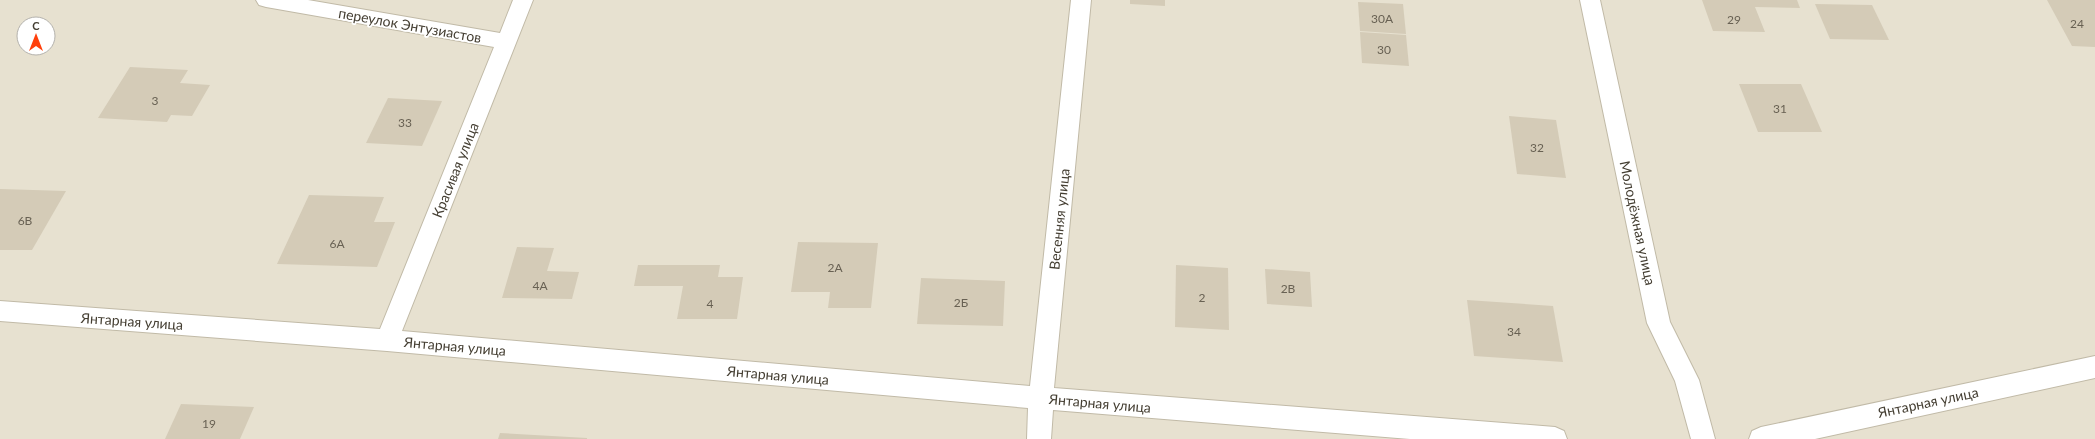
<svg xmlns="http://www.w3.org/2000/svg" width="2095" height="439" viewBox="0 0 2095 439" font-family="Lato,sans-serif">
	<style>
		.residential { fill: #e7e1d0; fill-rule: evenodd }
		.building { fill: #d4cbb7 }
		.lines { fill: none; stroke-linecap: round; stroke-linejoin: round }
		.minor-casing { stroke: #c1baa7; stroke-width: 2 }
		.minor { fill: #fff; fill-rule: evenodd }
		.labels { text-anchor: middle; dominant-baseline: central; stroke-width: 3.5; stroke-linejoin: round; paint-order: stroke }
		.number-label { font-size: 12px; fill: #686153 }
		.street-label { font-size: 14px; fill: #443e32; stroke: #fff }
	</style>
	<rect width="100%" height="100%" fill="#f2eee2"/>
	<path class="residential" d="M0 0H2095V439H0ZM24 24H48V48H24Z"/>
	<g class="building">
		<polygon points="1130,0 1165,0 1165,6 1130,4"/>
		<polygon points="1702,0 1797,0 1800,8 1755,7 1765,32 1713,31"/>
		<polygon points="2047,0 2095,0 2095,47 2072,46"/>
		<polygon points="1358,2 1403,4 1406,34 1360,31"/>
		<polygon points="1815,4 1872,5 1889,40 1830,39"/>
		<polygon points="1360,32 1406,35 1409,66 1362,63"/>
		<polygon points="130,67 188,70 180,83 210,85 192,116 171,115 167,122 98,118"/>
		<polygon points="1739,84 1801,84 1822,132 1758,132"/>
		<polygon points="388,98 442,101 422,146 366,143"/>
		<polygon points="1509,116 1556,120 1566,178 1517,174"/>
		<polygon points="0,189 66,191 32,250 0,250"/>
		<polygon points="309,195 384,197 374,222 395,222 377,267 277,264"/>
		<polygon points="798,242 878,243 871,308 828,308 830,292 791,292"/>
		<polygon points="517,247 554,248 547,271 579,272 572,299 502,298"/>
		<polygon points="638,265 720,265 718,277 743,277 737,319 677,319 683,286 634,286"/>
		<polygon points="1176,265 1228,268 1229,330 1175,327"/>
		<polygon points="1265,269 1310,272 1312,307 1267,304"/>
		<polygon points="921,278 1005,281 1003,326 917,324"/>
		<polygon points="1467,300 1553,306 1563,362 1474,356"/>
		<polygon points="181,404 254,407 240,439 165,439"/>
		<polygon points="500,433 587,438 587,439 498,439"/>
	</g>
	<g class="lines">
		<g class="minor-casing">
			<g id="minor">
				<polygon points="256,0 308,0 500,33 513,0 533,0 402,331 1030,386 1071,0 1091,0 1054,388 1555,427 1564,431 1567,439 1410,439 1053,410 1051,439 1027,439 1028,408 387,351 0,321 0,301 380,329 494,47 266,7 259,5"/>
				<polygon points="1580,0 1600,0 1670,322 1699,380 1715,439 1691,439 1675,381 1647,323"/>
				<polygon points="2095,356 2095,378 1815,439 1749,439 1752,431 1761,427"/>
			</g>
		</g>
		<use href="#minor" class="minor"/>
	</g>
	<g class="labels">
		<g class="number-label">
			<text x="1382" y="18">30А</text>
			<text x="1734" y="19">29</text>
			<text x="2077" y="23">24</text>
			<text x="1384" y="49">30</text>
			<text x="155" y="100">3</text>
			<text x="1780" y="108">31</text>
			<text x="405" y="122">33</text>
			<text x="1537" y="147">32</text>
			<text x="25" y="220">6В</text>
			<text x="337" y="243">6А</text>
			<text x="835" y="267">2А</text>
			<text x="540" y="285">4А</text>
			<text x="1288" y="288">2В</text>
			<text x="1202" y="297">2</text>
			<text x="961" y="302">2Б</text>
			<text x="710" y="303">4</text>
			<text x="1514" y="331">34</text>
			<text x="209" y="423">19</text>
		</g>
		<g class="street-label">
			<text transform="translate(410 25) rotate(10)">переулок Энтузиастов</text>
			<text transform="translate(455 170) rotate(-68)">Красивая улица</text>
			<text transform="translate(1059 219) rotate(-84)">Весенняя улица</text>
			<text transform="translate(1638 223) rotate(78)">Молодёжная улица</text>
			<text transform="translate(132 321) rotate(4)">Янтарная улица</text>
			<text transform="translate(455 346) rotate(5)">Янтарная улица</text>
			<text transform="translate(778 375) rotate(5)">Янтарная улица</text>
			<text transform="translate(1928 402) rotate(-12)">Янтарная улица</text>
			<text transform="translate(1100 403) rotate(5)">Янтарная улица</text>
		</g>
	</g>
	<g transform="translate(36 36)"><circle r="19" fill="#ffffff" stroke="#b4b2ad"/>
	<path d="M0-3L7 15L0 10L-7 15Z" fill="#ff400c"/>
	<text y="-6" font-size="11" font-weight="bold" text-anchor="middle" fill="#443e32">С</text>
	</g>
</svg>
